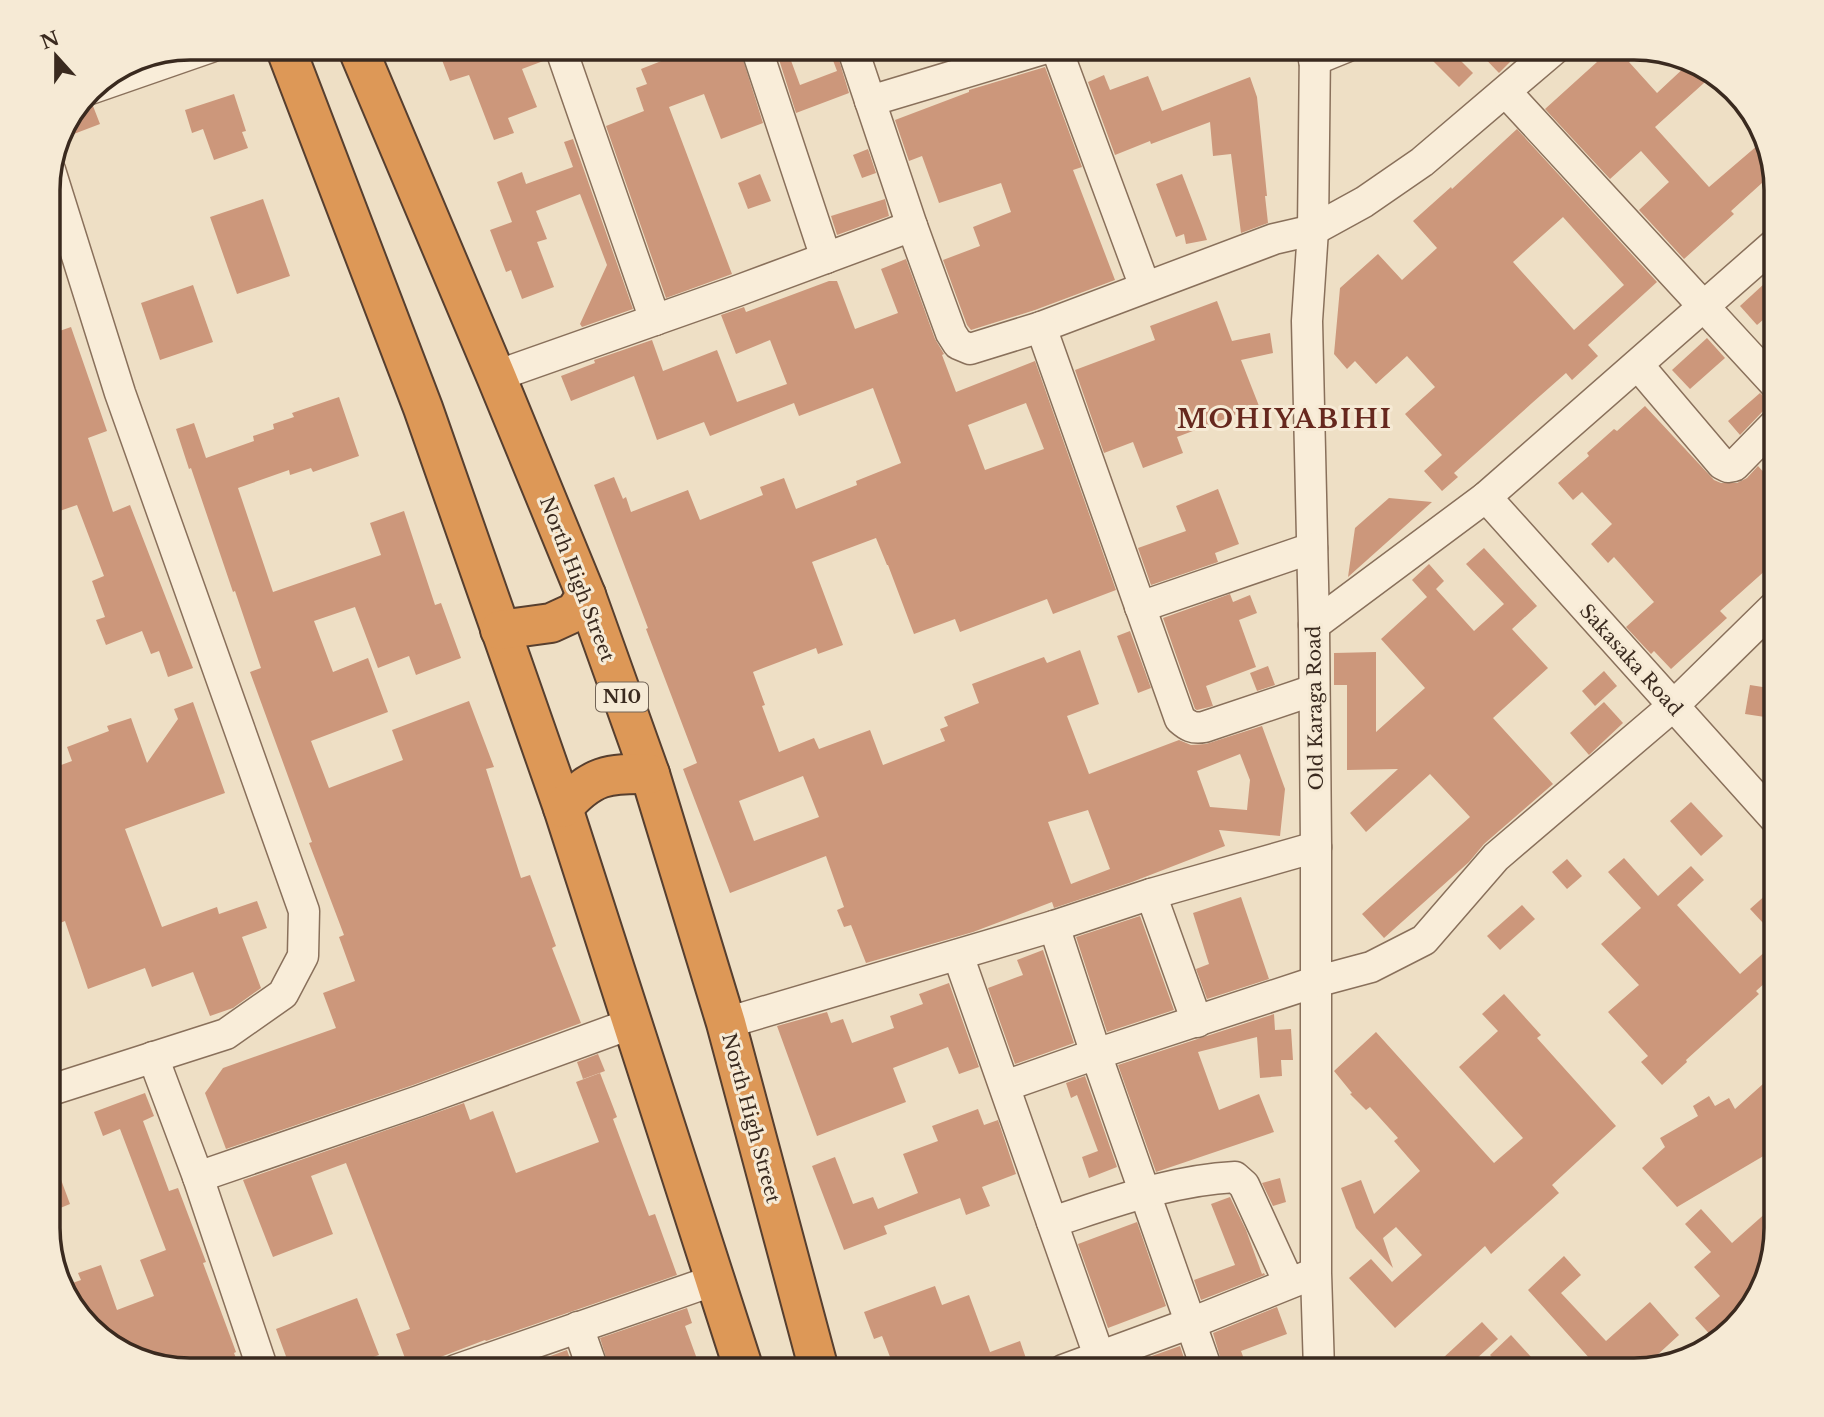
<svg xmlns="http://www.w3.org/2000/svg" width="1824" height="1417" viewBox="0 0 1824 1417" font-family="'Libre Baskerville',serif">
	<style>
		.building { fill: #cc977b; fill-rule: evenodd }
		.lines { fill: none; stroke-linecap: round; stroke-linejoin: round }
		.minor-casing { stroke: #89705b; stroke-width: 33 }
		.highway-casing { stroke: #573f2f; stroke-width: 42 }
		.minor { stroke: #f9edd9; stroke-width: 30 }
		.highway { stroke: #dd9857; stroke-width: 38 }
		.labels { text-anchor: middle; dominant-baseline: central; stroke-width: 6; stroke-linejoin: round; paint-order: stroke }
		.shield { fill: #f6ead5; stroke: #726456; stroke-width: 2 }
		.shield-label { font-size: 18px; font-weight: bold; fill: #3a2a1f }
		.street-label { font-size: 19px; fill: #3a2a1f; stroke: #f6ead5 }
		.district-label { font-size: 26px; font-weight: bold; letter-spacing: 2px; fill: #66281e; stroke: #f6ead5 }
		.rim { fill: none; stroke: #3a2a1f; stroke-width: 3.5 }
	</style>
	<rect width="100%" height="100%" fill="#eedfc5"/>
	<g class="building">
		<polygon points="437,47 490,47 492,53 508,47 543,47 546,60 522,69 537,107 508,118 514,133 494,140 469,75 450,81"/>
		<polygon points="687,47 739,47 763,123 721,139 704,94 669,107 732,274 666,298 606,126 644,111 636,88 647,84 641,69 669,58 667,54"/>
		<polygon points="775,47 786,47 800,85 837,71 828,47 835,47 849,93 796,113"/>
		<polygon points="1419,47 1447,47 1473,73 1459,87"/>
		<polygon points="1474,47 1525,47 1499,73"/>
		<polygon points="1607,47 1635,47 1643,50 1629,62 1657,93 1687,65 1714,74 1655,127 1709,187 1765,139 1773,173 1731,211 1734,214 1684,259 1639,210 1669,182 1641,151 1610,179 1545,109 1597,62 1594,59"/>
		<polygon points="1045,67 1082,167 1073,170 1115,280 1035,310 971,330 967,325 943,260 980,246 973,227 1011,212 1001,183 939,203 922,156 909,161 895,120 969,92 969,90"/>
		<polygon points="1104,75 1110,90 1148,76 1162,111 1250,77 1257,97 1267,196 1265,196 1268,223 1241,233 1231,154 1213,156 1210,122 1151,144 1150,141 1115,155 1088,82"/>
		<polygon points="234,94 246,131 242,132 248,148 214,160 203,129 192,133 185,110"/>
		<polygon points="81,104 87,106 93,106 100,124 58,140 62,127 79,105"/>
		<path d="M1517 129 1657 282 1588 345 1598 356 1572 380 1566 373 1532 403 1454 473 1458 477 1442 491 1424 471 1442 455 1405 414 1435 387 1407 356 1376 384 1355 361 1347 369 1334 354 1340 288 1378 254 1402 280 1437 248 1413 221 1451 187 1452 189ZM1563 217 1624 285 1574 330 1513 262Z"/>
		<polygon points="573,139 633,309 582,327 580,324 607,265 580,194 536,211 547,239 537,242 554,287 522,299 511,270 506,272 490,230 512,222 497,182 522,172 526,184 573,167 564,142"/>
		<polygon points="868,149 876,173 862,178 853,155"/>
		<polygon points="760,174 771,201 748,209 738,183"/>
		<polygon points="1182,174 1202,226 1207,240 1186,244 1184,234 1176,237 1156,184"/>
		<polygon points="263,199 290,276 237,294 210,217"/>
		<polygon points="885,199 889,216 837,235 831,216"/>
		<path d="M906 259 935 339 944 354 942 355 956 392 1035 361 1116 590 1053 614 1047 599 960 632 955 619 914 634 888 565H887L876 538 812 562 843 645 818 654 816 648 753 672 765 705 762 706 779 752 814 738 819 749 870 730 883 765 945 741 940 729 948 726 944 717 979 703 972 684 1044 657 1047 663 1080 650 1099 704 1067 716 1089 774 1179 740 1191 745 1206 744 1262 726 1285 789 1280 836 1219 830 1225 846 1132 882 1054 908 1052 902 973 932 866 963 851 925 844 927 837 910 844 907 826 856 730 893 683 769 697 763 646 629 648 628 594 485 614 477 623 499 626 497 631 512 688 490 700 520 763 495 760 487 784 478 796 509 857 485 856 481 901 463 873 388 799 416 794 403 710 436 704 422 657 440 634 376 571 401 561 376 595 363 594 360 652 340 663 371 717 350 737 402 787 384 770 340 736 354 721 315 744 307 746 312 829 281H837L855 329 898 313 881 269ZM1026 403 1044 449 985 470 968 425ZM1240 754 1250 780 1247 810 1210 807 1197 771ZM803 776 819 817 754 841 739 801ZM1088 810 1110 869 1071 884 1048 822Z"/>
		<polygon points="1777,272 1777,308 1757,325 1740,306"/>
		<polygon points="193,285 213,342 160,360 141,303"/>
		<polygon points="1217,301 1232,341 1270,333 1273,353 1241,360 1259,406 1177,437 1183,453 1143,468 1133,442 1104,453 1075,370 1155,340 1150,326"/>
		<polygon points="71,327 107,431 88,438 113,512 130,505 193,668 168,677 159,651 151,654 142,631 106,645 96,620 105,617 92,581 104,576 77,505 48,515 48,335"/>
		<polygon points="1707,338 1725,358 1690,389 1672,370"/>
		<polygon points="1760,393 1773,405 1764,410 1740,435 1728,421"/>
		<polygon points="339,397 359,456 313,472 311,468 290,475 289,470 238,488 273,592 381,555 370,523 404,511 435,605 441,603 461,658 416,675 409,656 378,668 355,607 314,621 333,672 368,658 388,712 311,741 329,788 403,760 392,730 469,701 494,767 486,769 521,878 530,875 556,946 552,948 581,1023 413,1085 226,1149 205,1093 223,1068 336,1028 323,993 355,981 339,937 344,935 309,843 312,842 250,672 261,668 235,591 233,592 191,468 189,469 176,429 194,423 206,458 254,441 253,436 274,429 273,424 294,417 292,413"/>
		<polygon points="1645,406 1714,480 1721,483 1737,483 1747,478 1758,466 1777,487 1777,560 1720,611 1727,618 1671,669 1654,651 1651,654 1626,627 1654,602 1614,557 1608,563 1591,544 1612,524 1582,492 1573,500 1558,483 1589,456 1587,453 1614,429 1617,431"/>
		<polygon points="1218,489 1239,544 1215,553 1218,562 1151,585 1138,548 1186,531 1176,506"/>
		<polygon points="1389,498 1432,502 1348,577 1355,528"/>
		<polygon points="1484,548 1537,606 1512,629 1548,668 1493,718 1553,784 1484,844 1469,862 1384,938 1362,914 1470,817 1430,774 1366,832 1350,813 1398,769 1347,770 1347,685 1334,685 1334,653 1376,652 1376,732 1425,688 1381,639 1427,597 1412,580 1429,564 1444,581 1436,589 1474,631 1504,604 1466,564"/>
		<polygon points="1230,594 1233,602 1250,595 1257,613 1239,620 1256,667 1206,686 1213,706 1197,710 1195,709 1163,618"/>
		<polygon points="1130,631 1151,688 1138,693 1117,636"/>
		<polygon points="1268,666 1275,685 1257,691 1250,673"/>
		<polygon points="1604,671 1617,686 1595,706 1582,691"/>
		<polygon points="1750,685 1769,688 1765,717 1745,714"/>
		<polygon points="193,702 225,793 125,829 162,927 217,907 219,914 257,901 267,928 242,937 261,988 233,1008 210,1016 193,972 152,987 145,968 88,989 65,921 48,928 48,868 54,866 48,848 48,787 59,783 53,768 72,761 67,747 109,731 107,726 131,718 147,763 178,719 174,709"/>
		<polygon points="1604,702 1623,723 1589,755 1570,733"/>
		<polygon points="1691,802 1723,836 1701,856 1670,821"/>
		<polygon points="1624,858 1658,896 1691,866 1704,880 1677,905 1740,974 1777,941 1777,972 1756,991 1759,994 1686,1060 1687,1062 1662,1085 1641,1062 1648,1056 1608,1012 1639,985 1601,944 1641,908 1608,872"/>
		<polygon points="1567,859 1582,876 1567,889 1552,872"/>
		<polygon points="1777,885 1777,938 1750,909"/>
		<polygon points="1241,897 1269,979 1207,999 1196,969 1209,964 1193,913"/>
		<polygon points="1522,905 1535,919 1500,950 1487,936"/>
		<polygon points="1140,916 1174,1010 1107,1032 1076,937"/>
		<polygon points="1043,950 1074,1043 1015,1064 988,988 1023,975 1017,960"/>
		<polygon points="949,983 979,1067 959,1074 948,1047 893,1068 906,1102 817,1136 777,1026 827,1012 831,1023 843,1019 852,1043 894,1028 890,1016 923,1004 919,994"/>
		<polygon points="1504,994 1541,1035 1537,1038 1616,1126 1552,1185 1559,1193 1491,1254 1485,1246 1395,1328 1349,1278 1371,1259 1392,1282 1422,1255 1396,1227 1383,1238 1393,1268 1356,1228 1341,1188 1361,1180 1374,1214 1420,1171 1394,1141 1398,1138 1370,1107 1366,1110 1350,1094 1352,1093 1334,1071 1376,1032 1494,1163 1523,1138 1459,1067 1498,1031 1482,1014"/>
		<polygon points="1274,1014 1275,1030 1291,1029 1293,1060 1281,1060 1282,1076 1260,1078 1257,1037 1198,1052 1219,1110 1259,1094 1274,1132 1156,1172 1118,1065"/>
		<polygon points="598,1054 605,1071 583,1079 577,1062"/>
		<polygon points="600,1073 617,1117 613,1119 649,1216 655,1214 677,1275 486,1341 485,1340 409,1369 396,1334 410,1329 346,1163 311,1176 333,1234 273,1257 243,1180 464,1103 470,1120 493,1111 516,1173 599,1142 576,1082"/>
		<polygon points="1085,1076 1117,1167 1089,1178 1082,1157 1098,1151 1077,1095 1071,1098 1066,1083"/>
		<polygon points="1763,1084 1777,1099 1777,1148 1677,1207 1642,1168 1665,1147 1660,1138 1698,1116 1693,1106 1709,1096 1715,1106 1729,1098 1735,1109"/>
		<polygon points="145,1093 154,1116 143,1121 169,1191 178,1188 206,1262 203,1263 236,1352 234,1353 241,1370 189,1370 103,1340 62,1291 61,1287 81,1280 78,1273 101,1265 117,1310 154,1296 140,1260 166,1250 120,1129 103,1136 94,1112"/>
		<polygon points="978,1109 984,1125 998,1120 1016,1174 982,1187 990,1206 966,1215 960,1198 884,1226 887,1234 844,1250 812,1166 835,1157 853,1204 873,1197 878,1209 918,1193 903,1154 938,1141 932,1126"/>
		<polygon points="50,1150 70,1204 48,1213 48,1151"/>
		<polygon points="1280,1178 1286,1202 1273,1206 1262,1183"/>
		<polygon points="1230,1197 1246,1230 1262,1274 1264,1273 1265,1275 1201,1300 1194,1280 1235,1265 1211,1204"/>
		<polygon points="1777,1203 1777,1228 1752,1301 1732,1319 1736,1324 1715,1340 1695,1318 1720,1296 1694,1267 1711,1252 1685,1224 1701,1209 1732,1243"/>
		<polygon points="1137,1222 1166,1306 1108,1328 1078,1244"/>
		<polygon points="1564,1256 1581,1275 1561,1293 1606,1341 1650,1302 1679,1335 1643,1368 1641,1368 1631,1357 1617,1370 1600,1370 1528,1290"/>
		<polygon points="935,1286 942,1305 969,1295 990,1352 1020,1341 1030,1370 895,1370 882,1336 874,1339 864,1312"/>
		<polygon points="357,1298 379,1355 354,1364 356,1370 291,1370 276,1329"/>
		<polygon points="1277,1307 1287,1334 1241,1351 1248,1370 1224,1370 1213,1333"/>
		<polygon points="687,1308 692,1323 685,1326 701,1370 610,1370 600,1338"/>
		<polygon points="1482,1322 1498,1339 1464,1370 1430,1370"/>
		<polygon points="1511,1335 1543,1370 1503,1370 1490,1355"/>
		<polygon points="1180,1346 1188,1370 1121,1370 1121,1367"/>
		<polygon points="567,1350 574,1370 549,1370 545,1358"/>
	</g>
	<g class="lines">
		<g class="minor-casing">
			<g id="minor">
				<polyline points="560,47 655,320"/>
				<polyline points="756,47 826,258"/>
				<polyline points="852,47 912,226 951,333 958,344 970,349 1041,327 1274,239 1313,230 1364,202 1422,162 1557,47"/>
				<polyline points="1056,47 1145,287"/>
				<polyline points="1315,47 1313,230 1307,321 1314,625 1316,847 1316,1273 1319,1370"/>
				<polyline points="1314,60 1346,47"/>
				<polyline points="90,89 211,47"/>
				<polyline points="1506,92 1777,386"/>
				<polyline points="870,101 1050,47"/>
				<path d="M1041 327 1180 719C1188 726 1193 729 1204 727L1314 690"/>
				<polyline points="1638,365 1722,464 1728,467 1734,466 1777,422"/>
				<polyline points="496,376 737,291 912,226"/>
				<polyline points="1486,497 1777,821"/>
				<polyline points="1140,607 1312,548"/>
				<polyline points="1314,625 1486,497 1777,242"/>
				<polyline points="1151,894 1197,1022"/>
				<polyline points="1054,926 1096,1054 1207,1370"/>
				<polyline points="958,955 1104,1370"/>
				<polyline points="726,1023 1054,926 1151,894 1316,847"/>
				<polyline points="153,1057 198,1177 263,1370"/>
				<polyline points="1005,1086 1096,1054 1315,982 1371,967 1424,940 1496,857 1673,706 1777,604"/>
				<polyline points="48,1091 226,1034 283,994 303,956 304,911 120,393 50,170"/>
				<polyline points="198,1177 419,1101 633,1023"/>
				<path d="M1052 1222C1111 1203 1172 1180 1235 1177L1244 1185 1289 1283"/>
				<polyline points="578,1327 593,1370"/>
				<polyline points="456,1370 715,1280"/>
				<polyline points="1063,1370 1191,1323 1308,1276"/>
			</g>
		</g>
		<g class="highway-casing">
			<g id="highway">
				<polyline points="285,47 423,408 563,808 744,1370"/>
				<polyline points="357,47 496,376 586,595 650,774 726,1023 819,1370"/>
				<polyline points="500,630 551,623 575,612 586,595"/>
				<path d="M563 808C591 775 608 773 650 774"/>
			</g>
		</g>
		<use href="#minor" class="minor"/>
		<use href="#highway" class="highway"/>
	</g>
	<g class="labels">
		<rect class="shield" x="596" y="682.5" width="52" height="29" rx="5"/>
		<g class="shield-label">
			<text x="622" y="697">N10</text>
		</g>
		<g class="street-label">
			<text transform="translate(577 579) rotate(69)">North High Street</text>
			<text transform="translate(1631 660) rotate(48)">Sakasaka Road</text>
			<text transform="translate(1315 708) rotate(-91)">Old Karaga Road</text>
			<text transform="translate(751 1118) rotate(75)">North High Street</text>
		</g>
		<g class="district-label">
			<text x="1285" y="419">MOHIYABIHI</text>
		</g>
	</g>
	<path d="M0 0H1824V1417H0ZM190 60H1634A130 130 0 0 1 1764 190V1228A130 130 0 0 1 1634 1358H190A130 130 0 0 1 60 1228V190A130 130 0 0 1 190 60Z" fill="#f6ead5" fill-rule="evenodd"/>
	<path class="rim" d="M190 60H1634A130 130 0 0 1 1764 190V1228A130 130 0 0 1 1634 1358H190A130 130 0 0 1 60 1228V190A130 130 0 0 1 190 60Z"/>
	<g transform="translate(56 56) rotate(339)" stroke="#f6ead5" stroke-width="5" paint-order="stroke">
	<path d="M0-5L12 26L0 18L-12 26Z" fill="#3a2a1f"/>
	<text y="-10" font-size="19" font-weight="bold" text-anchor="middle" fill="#3a2a1f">N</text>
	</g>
</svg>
